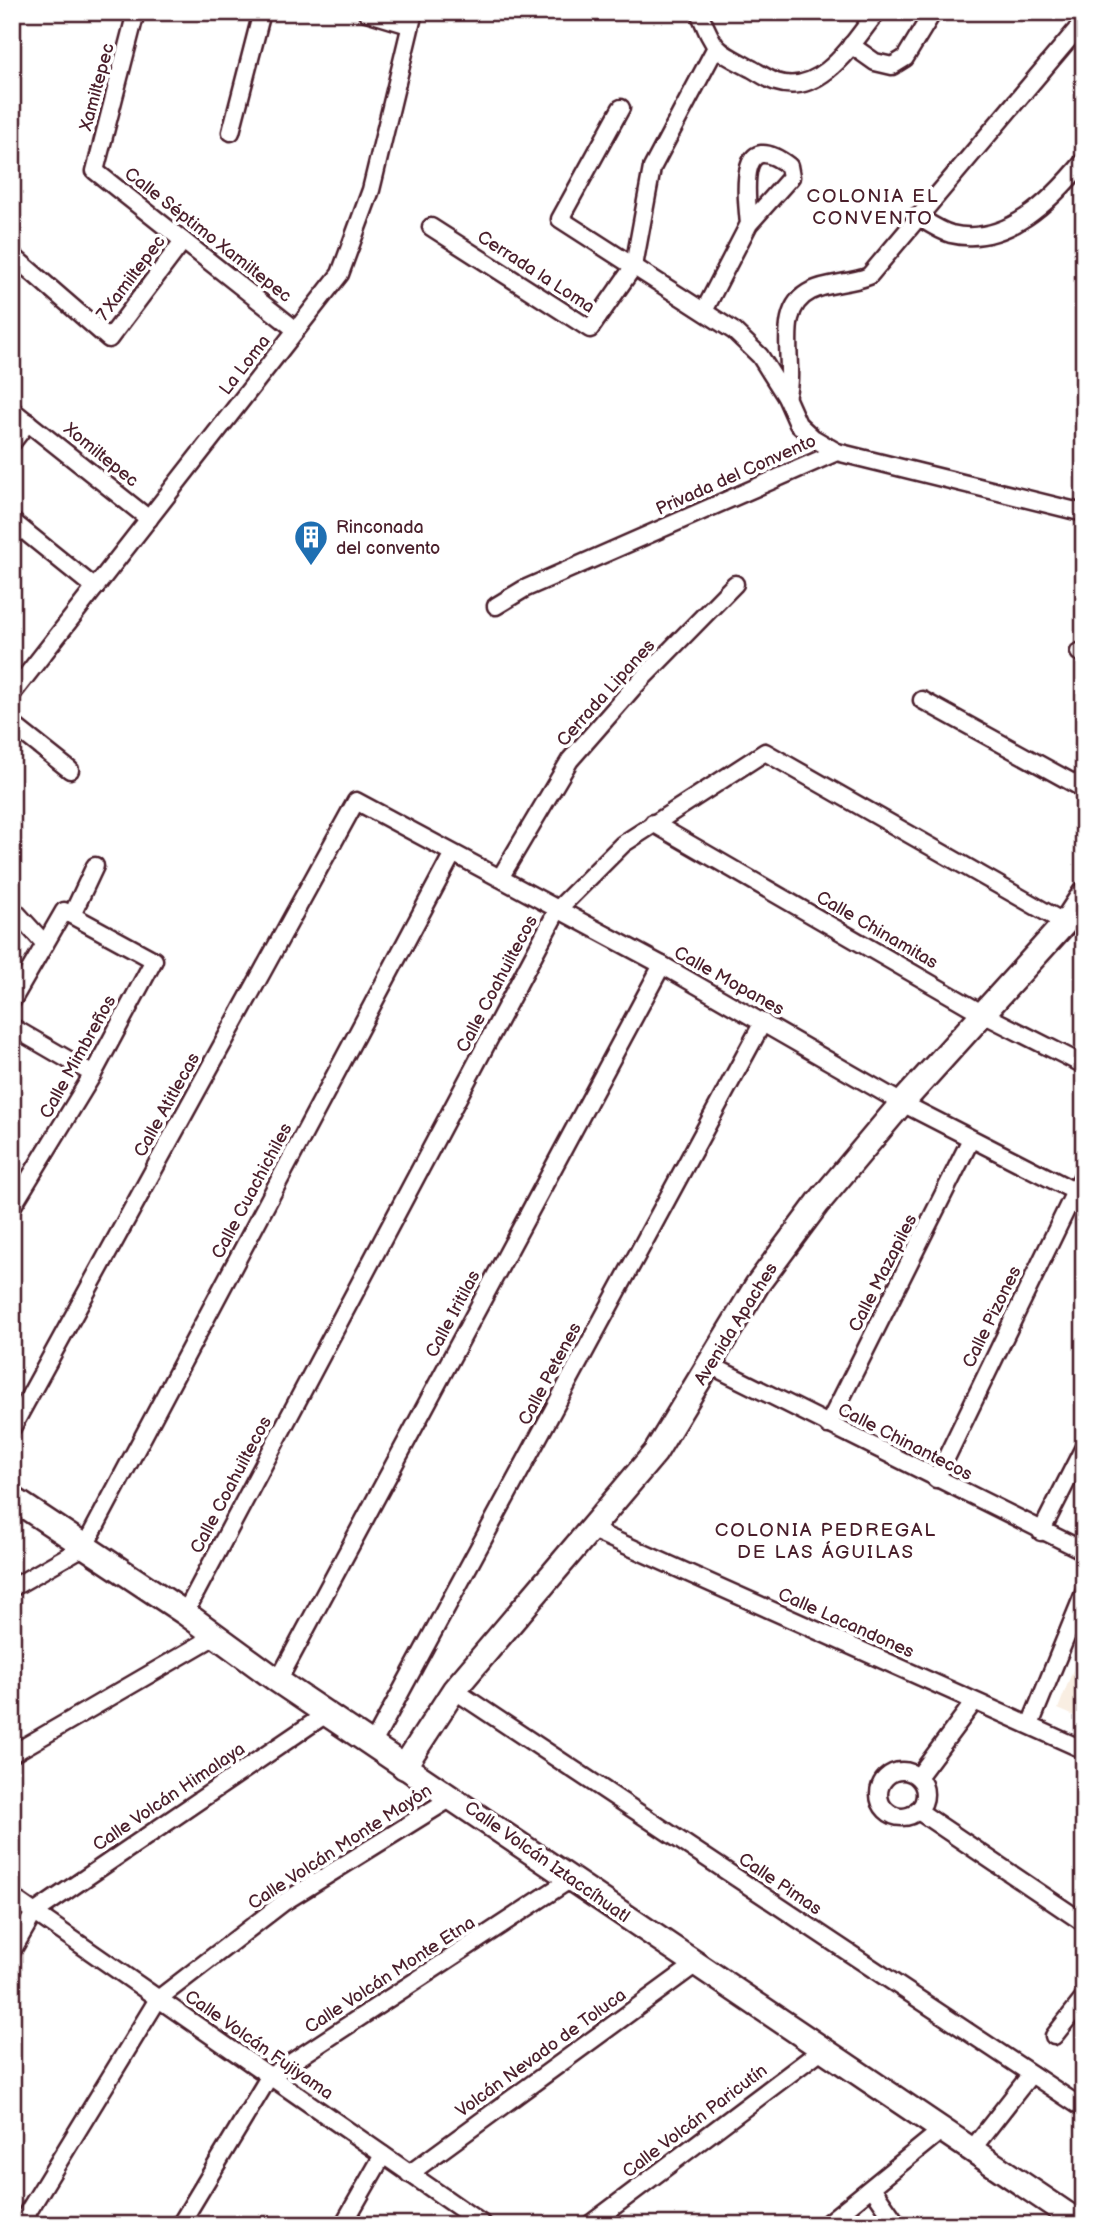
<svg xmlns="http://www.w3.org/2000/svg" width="1096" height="2237" viewBox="0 0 1096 2237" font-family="'Balsamiq Sans',sans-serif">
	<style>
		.built { fill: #f9eee2 }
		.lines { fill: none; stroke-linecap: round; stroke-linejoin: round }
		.street-casing { stroke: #4a1f2b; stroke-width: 21 }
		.secondary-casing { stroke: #4a1f2b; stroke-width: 28 }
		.street { stroke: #fff; stroke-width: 16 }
		.secondary { stroke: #fff; stroke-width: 23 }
		.labels { text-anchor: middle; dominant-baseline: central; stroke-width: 7; stroke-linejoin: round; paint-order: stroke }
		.street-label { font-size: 18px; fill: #4a1f2b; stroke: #fff }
		.poi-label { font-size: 18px; fill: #4a1f2b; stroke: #fff; text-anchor: start }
		.neighbourhood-label { font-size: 19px; letter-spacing: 2px; fill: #4a1f2b; stroke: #fff }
	</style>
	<rect width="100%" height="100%" fill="#fff"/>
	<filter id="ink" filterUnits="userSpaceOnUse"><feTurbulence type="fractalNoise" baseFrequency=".0143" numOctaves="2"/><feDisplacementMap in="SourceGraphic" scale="14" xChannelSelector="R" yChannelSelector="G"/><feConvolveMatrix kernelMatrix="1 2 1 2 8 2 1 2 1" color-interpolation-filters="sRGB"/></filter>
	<g filter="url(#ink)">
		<polygon class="built" points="1084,1641 1084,1720 1058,1709"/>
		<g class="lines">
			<g class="street-casing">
				<g id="street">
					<polyline points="136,12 95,171 296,330"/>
					<polyline points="366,12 409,25"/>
					<path d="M699 12C716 52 714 49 752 69 759 73 768 79 776 82 822 97 853 42 877 12"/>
					<polyline points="851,45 875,62 892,66 905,58 933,12"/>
					<polyline points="621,108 560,219 734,331 760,356 786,397 798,424 813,438 837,452"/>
					<polyline points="231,132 262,12"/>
					<path d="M917 216C927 222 940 231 951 234 1006 247 1052 200 1084 161"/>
					<polyline points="431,227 590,329 634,266 652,168 715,49"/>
					<polyline points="12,255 109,339 183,241"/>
					<path d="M704 311 749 224 791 177 789 166C738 127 746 192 749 224"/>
					<path d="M786 397C797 365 772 310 811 291 829 282 850 284 869 276L1084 21"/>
					<polyline points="12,410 149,519"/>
					<polyline points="12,443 28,422"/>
					<polyline points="12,521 95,588"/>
					<polyline points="496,606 524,589 837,452 1084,513"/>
					<polyline points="1079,652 1084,654"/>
					<polyline points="12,694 340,274 371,190 414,12"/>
					<polyline points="922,700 1084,789"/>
					<polyline points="12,724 70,770"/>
					<polyline points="653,823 985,1015 1084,1065"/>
					<polyline points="500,878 570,760 632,689 735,584"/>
					<polyline points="12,908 45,944"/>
					<polyline points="72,915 95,866"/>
					<polyline points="12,1001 64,911 154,960 93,1074 12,1207"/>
					<polyline points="12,1027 93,1074"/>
					<polyline points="710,1365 1084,1551"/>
					<polyline points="828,1425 971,1139"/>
					<polyline points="12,1428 356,801 662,965 902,1103 1084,1196"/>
					<polyline points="936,1479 1084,1173"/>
					<polyline points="592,1530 1084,1750"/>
					<polyline points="1041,1532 1084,1447"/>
					<polyline points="12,1588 85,1546 452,855"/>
					<polyline points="185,1613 558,909 623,844 765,752 1065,923"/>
					<polyline points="278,1681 662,965"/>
					<polyline points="454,1690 1084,2109"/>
					<polyline points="1030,1725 1084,1593"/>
					<polyline points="372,1745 763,1022"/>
					<polyline points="12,1754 217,1635"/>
					<circle cx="902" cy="1794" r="23"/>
					<polyline points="918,1777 974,1702"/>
					<polyline points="917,1810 1084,1923"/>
					<polyline points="12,1897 484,2225"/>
					<polyline points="12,1951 34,1913 326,1714"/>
					<polyline points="1054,2036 1084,1998"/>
					<polyline points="973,2148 1031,2074"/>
					<polyline points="409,2174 696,1964"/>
					<polyline points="873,2189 898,2225"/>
					<polyline points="20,2225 158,1999 284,1902 453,1797"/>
					<polyline points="180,2225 269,2077 571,1879"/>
					<polyline points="343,2225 383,2155"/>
					<polyline points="589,2225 824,2048"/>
					<polyline points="825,2225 943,2129"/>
				</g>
			</g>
			<g class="secondary-casing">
				<g id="secondary">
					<polyline points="12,1498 185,1613 278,1681 1083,2225"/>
					<polyline points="404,1767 454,1690 655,1453 757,1285 818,1203 902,1103 1065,923 1084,894"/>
				</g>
			</g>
			<use href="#street" class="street"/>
			<use href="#secondary" class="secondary"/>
		</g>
	</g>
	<defs>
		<g id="building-pin" transform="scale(1.75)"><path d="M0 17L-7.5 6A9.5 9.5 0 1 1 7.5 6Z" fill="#1f6fb2" stroke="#fff"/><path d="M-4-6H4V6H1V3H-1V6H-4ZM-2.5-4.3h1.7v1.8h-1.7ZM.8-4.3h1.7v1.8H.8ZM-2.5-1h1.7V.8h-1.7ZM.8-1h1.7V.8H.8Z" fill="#fff"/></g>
	</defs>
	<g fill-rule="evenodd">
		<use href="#building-pin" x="311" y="537"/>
	</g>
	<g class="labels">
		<g class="street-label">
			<text transform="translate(97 87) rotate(-75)">Xamiltepec</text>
			<text transform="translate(208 235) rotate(38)">Calle Séptimo Xamiltepec</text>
			<text transform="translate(536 272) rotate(33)">Cerrada la Loma</text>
			<text transform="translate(131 278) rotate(-53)">7 Xamiltepec</text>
			<text transform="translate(245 365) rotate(-52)">La Loma</text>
			<text transform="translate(101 455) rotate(39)">Xomiltepec</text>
			<text transform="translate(736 475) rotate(-24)">Privada del Convento</text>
			<text transform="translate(606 693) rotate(-48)">Cerrada Lipanes</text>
			<text transform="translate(877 930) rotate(30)">Calle Chinamitas</text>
			<text transform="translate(729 981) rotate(29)">Calle Mopanes</text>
			<text transform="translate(497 984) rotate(-62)">Calle Coahuiltecos</text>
			<text transform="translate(78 1057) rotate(-61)">Calle Mimbreños</text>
			<text transform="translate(167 1105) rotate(-61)">Calle Atitlecas</text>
			<text transform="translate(252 1191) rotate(-62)">Calle Cuachichiles</text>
			<text transform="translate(883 1273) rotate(-63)">Calle Mazapiles</text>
			<text transform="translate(453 1314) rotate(-62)">Calle Iritilas</text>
			<text transform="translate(992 1317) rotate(-64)">Calle Pizones</text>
			<text transform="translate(736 1324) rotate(-58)">Avenida Apaches</text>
			<text transform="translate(550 1374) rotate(-62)">Calle Petenes</text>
			<text transform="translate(905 1442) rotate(27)">Calle Chinantecos</text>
			<text transform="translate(231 1485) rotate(-62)">Calle Coahuiltecos</text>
			<text transform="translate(846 1623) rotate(24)">Calle Lacandones</text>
			<text transform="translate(169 1797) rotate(-34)">Calle Volcán Himalaya</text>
			<text transform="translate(340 1847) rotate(-33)">Calle Volcán Monte Mayón</text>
			<text transform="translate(547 1862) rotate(35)">Calle Volcán Iztaccíhuatl</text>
			<text transform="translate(780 1884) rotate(34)">Calle Pimas</text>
			<text transform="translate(390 1975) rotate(-33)">Calle Volcán Monte Etna</text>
			<text transform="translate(259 2045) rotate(35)">Calle Volcán Fujiyama</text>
			<text transform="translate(541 2053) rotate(-36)">Volcán Nevado de Toluca</text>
			<text transform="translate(695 2121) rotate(-37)">Calle Volcán Paricutín</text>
		</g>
		<g class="poi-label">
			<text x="336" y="527">Rinconada<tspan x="336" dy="21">del convento</tspan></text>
		</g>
		<g class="neighbourhood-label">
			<text x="873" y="196">COLONIA EL<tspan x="873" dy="22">CONVENTO</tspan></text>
			<text x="826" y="1530">COLONIA PEDREGAL<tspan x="826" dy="22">DE LAS ÁGUILAS</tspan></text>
		</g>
	</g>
	<rect width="1096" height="2237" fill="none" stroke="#fff" stroke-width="42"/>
	<rect x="21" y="21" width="1054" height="2195" fill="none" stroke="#4a1f2b" stroke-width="2.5" filter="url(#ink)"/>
</svg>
